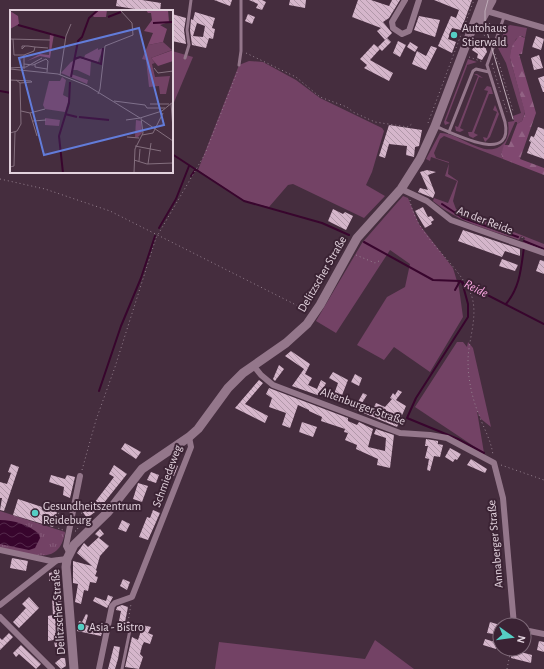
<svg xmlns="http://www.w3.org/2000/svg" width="544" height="669" viewBox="0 0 544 669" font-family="'Alegreya Sans',sans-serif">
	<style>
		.grass { fill: #734265 }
		.forest { fill: url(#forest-firs) }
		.park { fill: url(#park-tufts) }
		.water { fill: url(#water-waves) }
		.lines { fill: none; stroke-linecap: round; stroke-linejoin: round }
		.stream { stroke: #38052d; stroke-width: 2 }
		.building { fill: url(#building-back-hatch); fill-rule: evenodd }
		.path { stroke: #95818f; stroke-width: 1; stroke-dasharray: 1 3; stroke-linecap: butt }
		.service { stroke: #94778b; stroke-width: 3 }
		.minor { stroke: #94778b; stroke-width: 6 }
		.secondary { stroke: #94778b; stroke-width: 9 }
		.tram { stroke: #bfadb9; stroke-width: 1 }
		.poi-dot { fill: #55cec4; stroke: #3b2334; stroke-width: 1.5 }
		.labels { text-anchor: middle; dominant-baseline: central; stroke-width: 4; stroke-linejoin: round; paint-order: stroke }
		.poi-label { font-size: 12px; fill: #e2d2dd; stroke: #3b2334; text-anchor: start }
		.street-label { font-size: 12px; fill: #e2d2dd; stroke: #3b2334 }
		.water-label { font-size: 13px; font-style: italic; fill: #f7a4df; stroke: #3b2334 }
		.inset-river { fill: none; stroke: #38052d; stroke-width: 2 }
		.inset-road { fill: none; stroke: #846f7e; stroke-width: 1 }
		.view { fill: #627cda; fill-opacity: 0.15; stroke: #627cda; stroke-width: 2 }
		.inset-edge { fill: none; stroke: #e2d2dd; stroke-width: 2 }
	</style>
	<defs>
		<pattern id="forest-firs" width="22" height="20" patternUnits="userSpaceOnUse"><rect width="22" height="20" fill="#804870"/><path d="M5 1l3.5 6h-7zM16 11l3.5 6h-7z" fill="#926284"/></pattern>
		<pattern id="park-tufts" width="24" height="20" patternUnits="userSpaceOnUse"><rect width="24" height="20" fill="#734265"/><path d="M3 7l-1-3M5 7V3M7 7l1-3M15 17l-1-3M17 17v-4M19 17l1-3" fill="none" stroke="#875c7b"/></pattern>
		<pattern id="water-waves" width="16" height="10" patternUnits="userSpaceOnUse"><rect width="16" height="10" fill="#38052d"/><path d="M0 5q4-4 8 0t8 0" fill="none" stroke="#54294b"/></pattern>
		<pattern id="building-back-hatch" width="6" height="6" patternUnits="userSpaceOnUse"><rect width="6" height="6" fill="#d5b6cb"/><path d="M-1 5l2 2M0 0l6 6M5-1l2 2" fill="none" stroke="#b198a9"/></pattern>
	</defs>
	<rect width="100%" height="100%" fill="#452d3e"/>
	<g class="grass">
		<path d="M510 25 527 28 525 38 522 36 516 39 511 50 510 58 525 112 522 121 517 124V122H515L501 154 503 159 444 136 440 139 434 153 436 158 449 162 448 174 458 181 453 201 456 209 544 244V251L523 243 525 238 521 236 519 240C487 229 460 223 433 201L434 198 448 203 457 181 445 176 449 163 431 157 430 161 426 159 440 133C460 132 486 162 504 143 509 137 509 130 508 122L514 121 513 116 521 113 506 63 498 48 499 45 503 46 504 42 501 40 506 27Z"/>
		<polygon points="172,51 193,57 172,107"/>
		<polygon points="468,59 477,62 467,65 467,66 446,121 450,123 445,125 444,122"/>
		<polygon points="249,61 263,62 296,80 320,98 382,128 384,131 372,172 366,185 385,196 364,218 293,184 288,185 269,207 244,201 198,170 239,65"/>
		<polygon points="474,74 477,74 483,78 479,77 460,128 464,130 460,132 456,131 455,126 458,127 478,76"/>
		<polygon points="487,86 491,87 493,94 489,94 474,133 478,135 473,138 469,136 468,132 472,132 488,91 484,90"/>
		<polygon points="495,105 499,114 490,137 485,142 483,137 487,138 497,112 493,110"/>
		<polygon points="403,196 408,198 419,224 453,268 459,288 463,317 430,372 394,347 384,360 357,345 387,297 405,287 410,264 390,250 336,333 316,321 362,243"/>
		<polygon points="457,342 463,342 467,347 468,342 473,348 491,427 481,419 477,411 484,453 415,407"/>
		<polygon points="375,640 414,669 215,669 219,642 365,659"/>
	</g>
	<path class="forest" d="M520 36 525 38 522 54H519L536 113 520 159 544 168V175L503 159 501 154 504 145H509L517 124 522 121 525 113 510 58C510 50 513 41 520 36Z"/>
	<path class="park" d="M0 511 65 532C59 570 27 551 0 548Z"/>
	<path class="water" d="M0 520C14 520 29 525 39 534L40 538 35 548 29 550 0 544Z"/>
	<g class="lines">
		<g class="stream">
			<polyline points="0,91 11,93"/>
			<polyline points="172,154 244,201 322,223 349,235"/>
			<polyline points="191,176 195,170"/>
			<polyline points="442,204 463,218 518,237"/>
			<polyline points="159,228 176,199 189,166"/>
			<polyline points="524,241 544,249"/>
			<polyline points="364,242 433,280 460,281 544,324"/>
			<polyline points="462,282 468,304 468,317 416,398 407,418 458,439 484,453"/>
			<polyline points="455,290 460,281"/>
			<path d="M506 304C520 287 521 269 524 247"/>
			<polyline points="99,391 121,326 141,278 155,236"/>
		</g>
	</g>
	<g class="building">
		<polygon points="117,0 142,0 161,3 160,11 147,11 116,6"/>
		<polygon points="214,0 232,0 230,6"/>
		<polygon points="249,0 262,0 266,2 262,10 256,8 258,4"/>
		<polygon points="290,0 306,0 305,8 289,5"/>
		<polygon points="358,0 371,0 389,6 392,0 400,0 389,18 383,22 392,33 385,40 377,31 381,28 352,17"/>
		<polygon points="434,0 472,0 461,30 452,28 448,39 456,42 452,53 438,46 451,16 456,18 459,10"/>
		<path d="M195 12 215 18 212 28 215 29 213 39 209 38 206 48 192 45 190 30 191 19 193 20ZM197 23 205 26 203 37 193 36Z"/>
		<polygon points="172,14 186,18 184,30 186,44 172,41"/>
		<polygon points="248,14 255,17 252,24 245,21"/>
		<polygon points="419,16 440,20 435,37 414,30"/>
		<polygon points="536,36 544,39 541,50 532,47"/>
		<polygon points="387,38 391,42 382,51 378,47"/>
		<polygon points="479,39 483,40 487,52 482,60 477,58 478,54 472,50"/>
		<polygon points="398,41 406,45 400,57 393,53"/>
		<polygon points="410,42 418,47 415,52 407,47"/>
		<polygon points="374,44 380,49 370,60 393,73 389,81 364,68 367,65 360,59"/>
		<polygon points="431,46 437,48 426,70 412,64 417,51 426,56"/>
		<polygon points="539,55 543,68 534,70 531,58"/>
		<polygon points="544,76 544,92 543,92 538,78"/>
		<polygon points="389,125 422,130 419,146 415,147 414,157 406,155 407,146 389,144 385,158 379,156"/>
		<polygon points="538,127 544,129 544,159 527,153 531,142 529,141 531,136 534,137"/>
		<polygon points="427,170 436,172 428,175 435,193 433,198 418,192 420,188 428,190 420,172"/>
		<polygon points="423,207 428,217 431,216 434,220 431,222 432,224 425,228 415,211"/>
		<polygon points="333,209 343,214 345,212 353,216 346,230 328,221"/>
		<polygon points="463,230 520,249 520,256 505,251 502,257 458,241"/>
		<polygon points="502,259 518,265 515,271 499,266"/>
		<polygon points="540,260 544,261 544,274 536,271"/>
		<polygon points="291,351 310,364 305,374 312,378 308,385 317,389 321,380 326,383 320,396 292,386 304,369 285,356"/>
		<polygon points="279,365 284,369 275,381 273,379"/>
		<polygon points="333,372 348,380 339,403 332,400 338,383 329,378"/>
		<polygon points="355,374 362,378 359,386 351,382"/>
		<polygon points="259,380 263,383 245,404 268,416 265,423 235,408"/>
		<polygon points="269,388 348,418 348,421 357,425 359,422 373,429 368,447 385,451 386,438 374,434 376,429 394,435 390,468 377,465 378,459 356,449 357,445 345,440 348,433 344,432 345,429 321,421 322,417 309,411 309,410 298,405 290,428 282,425 286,413 269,407 272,398 266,394"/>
		<polygon points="398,390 402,392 396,400 406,406 397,427 354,409 363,393 367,395 362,403 373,409 376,403 385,407 392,399 390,398 393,393 395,395"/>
		<polygon points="302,422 317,427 313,437 299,432"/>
		<polygon points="426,439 438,441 438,444 443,445 440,457 434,456 430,471 427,470 429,459 425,458 428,446 425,446"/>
		<polygon points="125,443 141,452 136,459 121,449"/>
		<polygon points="450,448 461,454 457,460 455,459 453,462 445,457"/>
		<polygon points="471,459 487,469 485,473 467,465"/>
		<polygon points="170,463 178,466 174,476 166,472"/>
		<polygon points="11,464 19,467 4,511 0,510 2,498 0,498 0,482 7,484 11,473 8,472"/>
		<polygon points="114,465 127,474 99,509 87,518 82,511 90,505 92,506 114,477 109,474"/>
		<polygon points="151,472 159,475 156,483 147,480"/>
		<polygon points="51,475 65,479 67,475 75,477 70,498 63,495 64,487 49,482"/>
		<polygon points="138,483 148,486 142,502 133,499"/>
		<polygon points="18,499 57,512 53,527 13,515"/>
		<polygon points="153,510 160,513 148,540 139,537 147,517 150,518"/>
		<polygon points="122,520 130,524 126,532 118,529"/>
		<polygon points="100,529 104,534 99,538 109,546 100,556 96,570 97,571 95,576 98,577 96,583 90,582 88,591 84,590 81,604 75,602 78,584 73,583 73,561 92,566 77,553 84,543 88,547 99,537 95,534"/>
		<polygon points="12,558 28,561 26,571 10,568"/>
		<polygon points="54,569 59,569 59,580 49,581 49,573 54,572"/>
		<polygon points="123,579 130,582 127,590 120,586"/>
		<polygon points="108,595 113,597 107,608 93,601 95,597 106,601"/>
		<polygon points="61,596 62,608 58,608 59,637 64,637 64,646 55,647 54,640 48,641 48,616 53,615 52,597"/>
		<polygon points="29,597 39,608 19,628 13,622 26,608 22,604"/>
		<polygon points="122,605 128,607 125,622 130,622 127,628 118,626 121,611 116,610 117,607"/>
		<polygon points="86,614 88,615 85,625 103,629 101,636 77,631 79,621 82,622"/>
		<polygon points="490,622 500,625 500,635 487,633"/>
		<polygon points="133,623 151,627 148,633 153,635 150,644 144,642 142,646 140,654 143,657 139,669 125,667 132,637 138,640 141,631 133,629"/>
		<polygon points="9,633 13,637 0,650 0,638 2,640"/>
		<polygon points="485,639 498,643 496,649 483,645"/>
		<polygon points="539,641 544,642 544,652 537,650"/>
		<polygon points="21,645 41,664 36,669 19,654 16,657 13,653"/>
		<polygon points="114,646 120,647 118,659 115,669 108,669"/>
		<polygon points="513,650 532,655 531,663 511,658"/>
		<polygon points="61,658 65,658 66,666 61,669 55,663"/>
	</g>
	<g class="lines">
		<g class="path">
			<polyline points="488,24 488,30"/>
			<polyline points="489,28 490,20"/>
			<polyline points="483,31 488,47"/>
			<polyline points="246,53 296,77 320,97 347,107 353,112 375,122 408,127 413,123"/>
			<polyline points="495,54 498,62"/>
			<polyline points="469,57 483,62"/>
			<polyline points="492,64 498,62 499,63 513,111 507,113"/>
			<polyline points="492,64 501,94"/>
			<polyline points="503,100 507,112"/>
			<polyline points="428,123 474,0"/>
			<polyline points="0,179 45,189 110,211 306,310"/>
			<path d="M410 200C416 238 459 262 472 297 478 318 468 341 468 361 468 379 472 398 479 415 484 429 491 440 493 455"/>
			<polyline points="522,238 523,235"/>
			<polyline points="356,255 375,263 381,260"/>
			<polyline points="501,465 544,480"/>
			<polyline points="82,470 96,420 115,367 156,238 205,154 238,70"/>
			<polyline points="60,509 56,522 59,529 64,530"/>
			<polyline points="80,517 87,522"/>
			<polyline points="75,531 77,531 83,508"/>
			<polyline points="128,622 131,604"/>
			<polyline points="507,669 511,649"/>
		</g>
		<g class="service">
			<polyline points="185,58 189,45 187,30 191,0"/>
			<polyline points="239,65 241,51 241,0"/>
			<path d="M437 127C453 133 514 166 505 122L487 65 504 17"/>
			<polyline points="449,132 473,71 476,69 489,72"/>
			<polyline points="122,669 131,625"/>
		</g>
		<g class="minor">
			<polyline points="405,0 392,22 393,28 402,34 409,31 419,0"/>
			<polyline points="483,10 544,28"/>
			<polyline points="401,189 427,201 451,220 544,253"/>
			<polyline points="253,365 261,375 273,385 400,433 430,435 447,438 494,463 503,498 514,625"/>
			<polyline points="0,550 51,561 67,559"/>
			<polyline points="69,552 66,546 80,476"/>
			<polyline points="0,605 56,561"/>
			<polyline points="0,617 52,669"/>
			<polyline points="524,630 544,634"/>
			<polyline points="99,669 112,606 115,603 132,597 191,447 189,437"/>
		</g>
		<g class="secondary">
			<polyline points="478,26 492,0"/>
			<polyline points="74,669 66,567 67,559 74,545 108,512 142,469 189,437 198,429 228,388 243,373 286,343 307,324 320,305 357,238 401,189 420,159 435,126 483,0"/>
		</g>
		<polyline class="tram" points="488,0 485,11 485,25 513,119"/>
	</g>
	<g class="poi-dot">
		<circle cx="454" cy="35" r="4"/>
		<circle cx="35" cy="513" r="4"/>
		<circle cx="81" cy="627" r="4"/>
	</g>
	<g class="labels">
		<g class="poi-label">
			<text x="462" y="28">Autohaus<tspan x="462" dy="14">Stierwald</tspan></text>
			<text x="43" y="506">Gesundheitszentrum<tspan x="43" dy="14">Reideburg</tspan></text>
			<text x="89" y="627">Asia - Bistro</text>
		</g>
		<g class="street-label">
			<text transform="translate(485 220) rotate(21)">An der Reide</text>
			<text transform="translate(322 274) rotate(-60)">Delitzscher Straße</text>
			<text transform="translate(363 406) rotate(20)">Altenburger Straße</text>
			<text transform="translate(167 476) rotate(-70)">Schmiedeweg</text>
			<text transform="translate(495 544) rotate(-95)">Annaberger Straße</text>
			<text transform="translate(58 612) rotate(-94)">Delitzscher Straße</text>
		</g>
		<g class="water-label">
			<text transform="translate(476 289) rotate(27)">Reide</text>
		</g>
	</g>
	<g transform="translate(10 10)">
		<rect width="163" height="163" fill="#452d3e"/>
		<path d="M153 32 162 40 141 48 145 53 142 54 145 67 160 66 156 84H150L149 76 139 77 136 50 132 49 138 35ZM88 38V40L93 38 88 52 74 48 75 45ZM70 48 81 51 80 66 67 60H63L61 64 78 70 77 74 51 63 61 52ZM52 67 56 70 53 85 59 88 55 102 35 99 33 95 39 71H50ZM35 108 50 110 49 116 35 115Z" fill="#734265"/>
		<path d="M89 0H97L96 7H84L82 5ZM136 0H158L159 12 150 15 157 19 153 32 138 35 143 23 134 21 142 10 141 3H138ZM0 1 8 6 9 14 0 19ZM40 23 44 24 40 48 30 46 17 51 30 44 39 45ZM163 40V51L148 56 141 48Z" fill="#804870"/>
		<path d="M126 110 131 111 132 123 128 127H125Z" fill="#734265"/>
		<path class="inset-river" d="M98 7 111 2M143 13 162 12M8 15 55 28M64 49 70 47 91 54 93 38M61 67 68 31 72 27 79 8 88 0M55 104 67 107M69 107 99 110M53 163 49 126 59 93 60 72"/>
		<path class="inset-road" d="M0 29 40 30M3 29 4 45H14V59M15 36 12 39V36H18L25 37M14 45 24 41 25 37 38 38M14 54 23 55 36 49 38 51 37 62M25 54V57L37 59M0 58 16 57 32 48M144 58 148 63 163 61M0 59 48 64 78 76 130 108 152 101 163 92M50 65 56 26 61 14M0 70 21 71 22 72 10 73 6 70M88 84 90 79 95 36 123 25 122 13 110 0M104 91 135 95 137 98H155M161 93 163 119M140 94H159M11 101 20 103 35 99M20 103 27 126M116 110 130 108M132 110 163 131M23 111 36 110M0 123 7 121 11 114 10 73M132 125 143 123 153 103M117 127 129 128M125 136 151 141M124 150 137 154 163 153M129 151 130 139M138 154 141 133M0 157 4 156 5 122M124 163 125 139 133 123 131 108"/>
		<path class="view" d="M129 18 154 115 34 145 9 48Z"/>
		<rect width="163" height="163" class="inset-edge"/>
	</g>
	<g transform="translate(512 637) rotate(104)"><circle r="19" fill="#3b2334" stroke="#7e6978"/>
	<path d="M0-3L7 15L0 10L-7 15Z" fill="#55cec4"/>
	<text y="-6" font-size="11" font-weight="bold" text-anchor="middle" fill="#e2d2dd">N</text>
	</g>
</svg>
